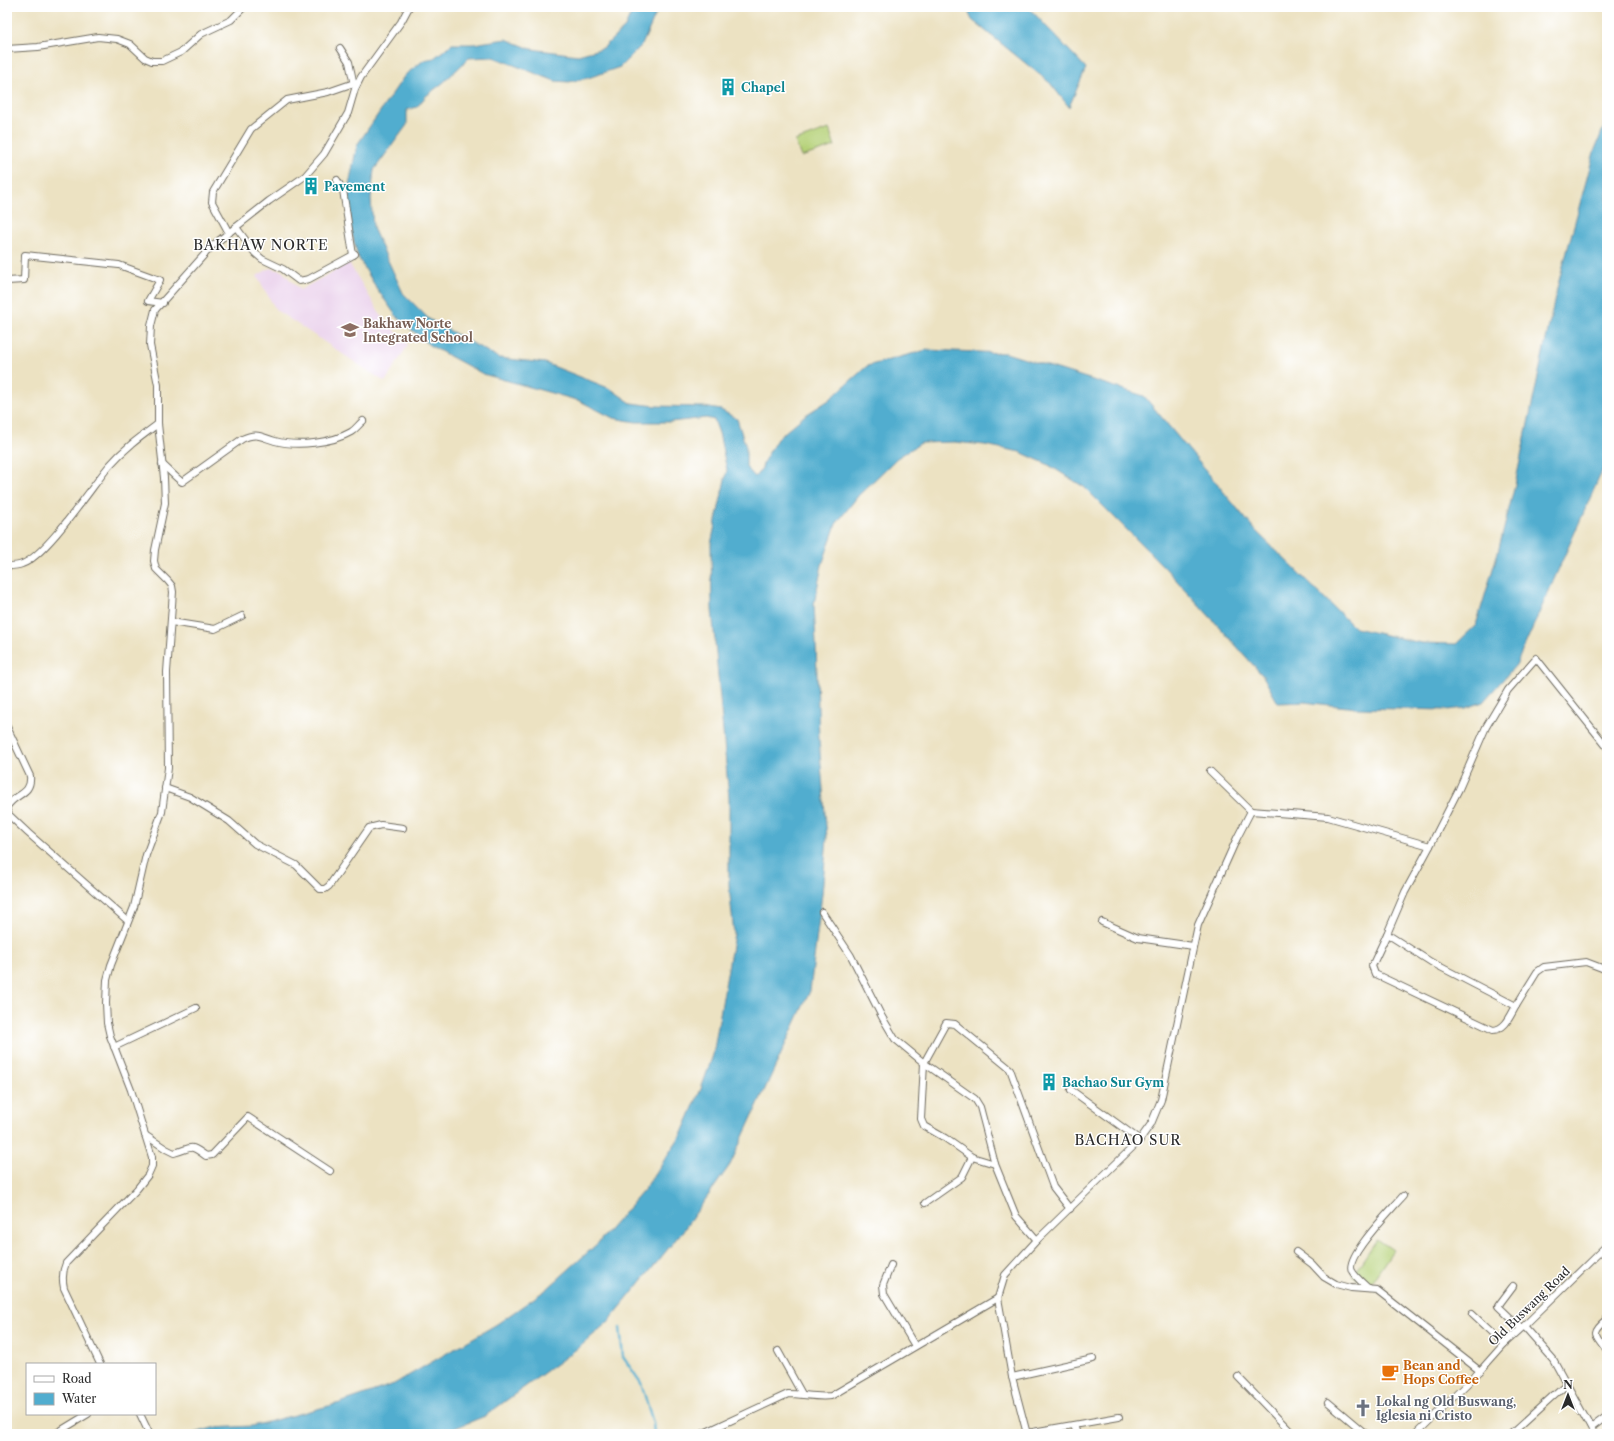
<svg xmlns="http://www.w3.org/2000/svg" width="1614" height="1441" viewBox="0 0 1614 1441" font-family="'Libre Caslon Text',serif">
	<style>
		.built { fill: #ead1ec }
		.green { fill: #b5d178; stroke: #707e52 }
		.water { fill: #51adcf; stroke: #3e6c7d }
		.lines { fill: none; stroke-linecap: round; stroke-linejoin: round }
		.stream { stroke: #51adcf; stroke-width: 2.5 }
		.street-casing { stroke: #6f6b60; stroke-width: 8 }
		.street { stroke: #fff; stroke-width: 6 }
		.labels { text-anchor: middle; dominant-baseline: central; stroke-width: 3; stroke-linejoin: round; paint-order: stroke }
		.culture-label { font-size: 12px; font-weight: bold; fill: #0d838f; stroke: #fff; text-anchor: start }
		.education-label { font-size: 12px; font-weight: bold; fill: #785e54; stroke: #fff; text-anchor: start }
		.street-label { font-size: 12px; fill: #2b2b2b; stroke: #fff }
		.food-label { font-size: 12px; font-weight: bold; fill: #c56008; stroke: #fff; text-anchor: start }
		.worship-label { font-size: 12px; font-weight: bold; fill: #5b616d; stroke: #fff; text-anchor: start }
		.quarter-label { font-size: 14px; letter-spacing: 1px; fill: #2b2b2b; stroke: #fff }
	</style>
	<rect width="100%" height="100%" fill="#fff"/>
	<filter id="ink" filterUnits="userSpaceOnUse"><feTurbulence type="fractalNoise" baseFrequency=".025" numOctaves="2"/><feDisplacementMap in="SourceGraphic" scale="8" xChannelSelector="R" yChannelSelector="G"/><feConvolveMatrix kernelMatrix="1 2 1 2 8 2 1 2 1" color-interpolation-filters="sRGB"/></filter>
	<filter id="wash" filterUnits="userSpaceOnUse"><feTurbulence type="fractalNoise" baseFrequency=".012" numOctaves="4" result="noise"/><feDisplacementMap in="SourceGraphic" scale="16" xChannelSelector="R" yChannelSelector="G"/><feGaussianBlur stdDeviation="0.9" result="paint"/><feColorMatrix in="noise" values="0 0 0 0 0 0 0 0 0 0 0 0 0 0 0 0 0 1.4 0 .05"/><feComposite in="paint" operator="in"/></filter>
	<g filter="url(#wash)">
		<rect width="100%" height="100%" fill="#ece2c2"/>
		<polygon class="built" points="349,263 380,314 408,345 385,382 276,310 257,276 270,268 282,271 300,290"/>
		<g class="green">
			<polygon points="829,129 835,146 801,157 795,141"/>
			<polygon points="1377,1239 1393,1250 1369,1286 1353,1275"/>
		</g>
		<g class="water">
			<polygon points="634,7 659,7 642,45 620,67 588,78 569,82 555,81 493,57 469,58 444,82 426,96 417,107 407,110 407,125 374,170 371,198 373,228 403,293 429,319 499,358 545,363 611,389 631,403 656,406 704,407 721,410 737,419 746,447 746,467 755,477 762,468 764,461 777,439 804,416 829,400 867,366 926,350 1006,353 1144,396 1256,531 1355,628 1421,643 1456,644 1476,625 1498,552 1514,489 1557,288 1594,152 1607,119 1607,460 1516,665 1483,702 1466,708 1447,710 1356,708 1304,702 1278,703 1263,676 1223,631 1166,569 1084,487 1047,464 1020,452 985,445 954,442 921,443 897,458 858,496 836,524 822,565 814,604 816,643 819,740 827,838 822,894 810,991 730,1165 685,1228 610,1320 582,1345 485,1416 440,1434 192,1434 212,1428 252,1426 340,1403 394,1384 497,1324 547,1289 598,1243 644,1190 681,1135 701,1089 713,1055 734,934 729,886 729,798 712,609 711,544 727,470 719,433 714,420 706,418 670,422 636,422 613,418 580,401 483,374 429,345 397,317 377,289 358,257 351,230 348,190 357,145 405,75 424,60 434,58 452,44 473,44 506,39 531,49 578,55 603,48 625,27"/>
			<polygon points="966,7 1028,7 1086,68 1069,107 1050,83 972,20"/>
		</g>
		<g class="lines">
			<polyline class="stream" points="620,1328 623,1357 641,1383 653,1423 654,1434"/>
		</g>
	</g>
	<g filter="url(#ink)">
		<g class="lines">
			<g class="street-casing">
				<g id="street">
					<polyline points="340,48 349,62 354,85"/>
					<polyline points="7,49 38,47 98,37 117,39 130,44 145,58 152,61 162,61 181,52 201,34 231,20 244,7"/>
					<polyline points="337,180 343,190 353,255"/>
					<polyline points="236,227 255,253 262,259 283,269 299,281 309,279 355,254"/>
					<polyline points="229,233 212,202 213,192 251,129 287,100 328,92 354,83"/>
					<polyline points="7,281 24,280 25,255 119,265 160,280 148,301 163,303"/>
					<path d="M162 464C168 469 177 479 182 482L242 439C257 432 261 437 275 441 297 447 332 443 351 432 356 429 359 424 363 421"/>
					<path d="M7 566C12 566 18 566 22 564 46 556 91 488 109 466 125 448 139 438 158 424"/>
					<polyline points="171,622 215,629 242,616"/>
					<path d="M7 727 30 776C32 796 14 793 7 807"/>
					<polyline points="1210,771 1251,811"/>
					<polyline points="165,788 190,797 229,821 255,844 296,865 320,889 325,889 329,886 369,828 381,825 403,828"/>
					<polyline points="7,811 9,815 28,833 128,921"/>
					<path d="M1430 846 1405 892 1387 934 1372 966 1375 974 1493 1030C1506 1029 1510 1016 1516 1006"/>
					<polyline points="822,912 851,956 882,1017 895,1039 924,1063 975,1099 980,1107 995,1164 1016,1216 1037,1240"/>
					<polyline points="1102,922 1138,938 1193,946"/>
					<polyline points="1387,934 1431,962 1516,1006 1537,972 1544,967 1586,962 1607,970"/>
					<polyline points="114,1047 196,1008"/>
					<polyline points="1071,1090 1140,1140"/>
					<path d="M145 1135 166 1149 174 1153C193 1148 189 1143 206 1156L212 1155 248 1117 330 1171"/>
					<polyline points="995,1164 972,1157 945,1138 924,1126 921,1119 924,1063 946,1023 955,1024 1010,1069 1053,1187 1070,1209"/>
					<polyline points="925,1203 962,1177 972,1157"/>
					<polyline points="1296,1252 1312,1264 1324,1277 1336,1284 1351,1288 1377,1290 1480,1371"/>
					<polyline points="891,1265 883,1285 884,1294 915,1346"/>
					<polyline points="1513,1286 1498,1306 1521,1328"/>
					<path d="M1369 1289C1364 1284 1356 1278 1352 1271 1344 1257 1393 1208 1403 1196"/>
					<polyline points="1472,1314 1504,1344"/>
					<path d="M1607 1319C1589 1333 1596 1335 1607 1351"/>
					<polyline points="1524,1326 1553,1359 1594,1434"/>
					<polyline points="778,1351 802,1394"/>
					<path d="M100 1364 64 1288C62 1279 62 1272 66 1263L137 1189 148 1175 152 1166V1157L131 1090 110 1036 107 1023 106 1003 107 980 111 965 134 907 146 855 162 812 168 768 167 672 173 592 172 586 168 581 156 569 154 561 155 550 165 503 164 478 158 424V385L150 345 151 326 155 310 212 246 269 201 305 176 324 154 348 113 355 89 361 77 401 22 409 7"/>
					<polyline points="1012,1377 1093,1359"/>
					<polyline points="1238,1377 1293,1434"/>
					<polyline points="1328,1402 1366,1434"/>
					<polyline points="140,1414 149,1433"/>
					<polyline points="1074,1425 1077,1434"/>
					<polyline points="1591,1428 1607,1416"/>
					<polyline points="1027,1433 1119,1417"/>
					<polyline points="55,1434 88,1414"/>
					<path d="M702 1434 788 1394C803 1394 817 1398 831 1396L998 1298"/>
					<polyline points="1027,1434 1012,1377 998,1298 1005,1275 1037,1240 1138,1142 1151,1124 1161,1100 1198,925 1237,838 1251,811 1328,817 1430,846 1459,789 1486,727 1508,690 1536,658 1607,747"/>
					<polyline points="1416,1434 1480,1371 1504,1344 1524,1326 1607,1245"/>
					<polyline points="1511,1434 1566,1384"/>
				</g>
			</g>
			<use href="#street" class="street"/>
		</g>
	</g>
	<defs>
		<g id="building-bare" transform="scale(1.38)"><path d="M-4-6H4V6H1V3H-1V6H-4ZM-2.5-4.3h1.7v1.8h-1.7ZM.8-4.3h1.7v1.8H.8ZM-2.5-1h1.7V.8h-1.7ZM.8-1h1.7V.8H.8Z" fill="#0f9aa8" stroke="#fff" stroke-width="2.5" paint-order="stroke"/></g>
		<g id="school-bare" transform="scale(1.38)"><path d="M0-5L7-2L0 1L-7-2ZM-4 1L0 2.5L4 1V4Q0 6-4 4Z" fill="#8d6e63" stroke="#fff" stroke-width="2.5" paint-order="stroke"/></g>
		<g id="cafe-bare" transform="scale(1.38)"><path d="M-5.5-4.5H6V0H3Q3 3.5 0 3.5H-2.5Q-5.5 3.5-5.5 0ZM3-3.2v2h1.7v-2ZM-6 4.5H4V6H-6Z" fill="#e8710a" stroke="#fff" stroke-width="2.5" paint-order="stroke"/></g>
		<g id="church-bare" transform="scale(1.38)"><path d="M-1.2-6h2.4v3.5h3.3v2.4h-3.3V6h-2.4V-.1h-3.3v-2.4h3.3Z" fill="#6b7280" stroke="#fff" stroke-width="2.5" paint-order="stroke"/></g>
	</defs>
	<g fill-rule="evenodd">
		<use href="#building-bare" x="728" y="87"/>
		<use href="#building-bare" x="311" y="186"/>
		<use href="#school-bare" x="350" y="330"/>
		<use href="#building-bare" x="1049" y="1082"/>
		<use href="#cafe-bare" x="1390" y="1372"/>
		<use href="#church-bare" x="1363" y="1408"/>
	</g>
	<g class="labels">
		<g class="culture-label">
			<text x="741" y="87">Chapel</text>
			<text x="324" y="186">Pavement</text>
			<text x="1062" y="1082">Bachao Sur Gym</text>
		</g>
		<g class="education-label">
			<text x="363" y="323">Bakhaw Norte<tspan x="363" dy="14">Integrated School</tspan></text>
		</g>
		<g class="street-label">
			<text transform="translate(1529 1306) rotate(-44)">Old Buswang Road</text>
		</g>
		<g class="food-label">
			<text x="1403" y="1365">Bean and<tspan x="1403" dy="14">Hops Coffee</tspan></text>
		</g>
		<g class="worship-label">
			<text x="1376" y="1401">Lokal ng Old Buswang,<tspan x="1376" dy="14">Iglesia ni Cristo</tspan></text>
		</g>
		<g class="quarter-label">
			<text x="261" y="245">BAKHAW NORTE</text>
			<text x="1128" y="1140">BACHAO SUR</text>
		</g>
	</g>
	<rect width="1614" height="1441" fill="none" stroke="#fff" stroke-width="24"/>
	<rect x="26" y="1363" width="130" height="52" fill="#ffffff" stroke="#aaaaaa"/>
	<rect x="34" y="1376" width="20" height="6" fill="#ffffff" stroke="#aaaaaa"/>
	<text x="62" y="1383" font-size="12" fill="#2b2b2b">Road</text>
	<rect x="34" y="1393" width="20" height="12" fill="#51adcf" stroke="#aaaaaa"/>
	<text x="62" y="1403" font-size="12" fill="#2b2b2b">Water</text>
	<g transform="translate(1568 1395)" stroke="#ffffff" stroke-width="3" paint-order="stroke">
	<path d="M0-3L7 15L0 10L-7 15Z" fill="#2b2b2b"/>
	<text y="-6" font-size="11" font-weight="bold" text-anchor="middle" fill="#2b2b2b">N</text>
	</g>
</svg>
